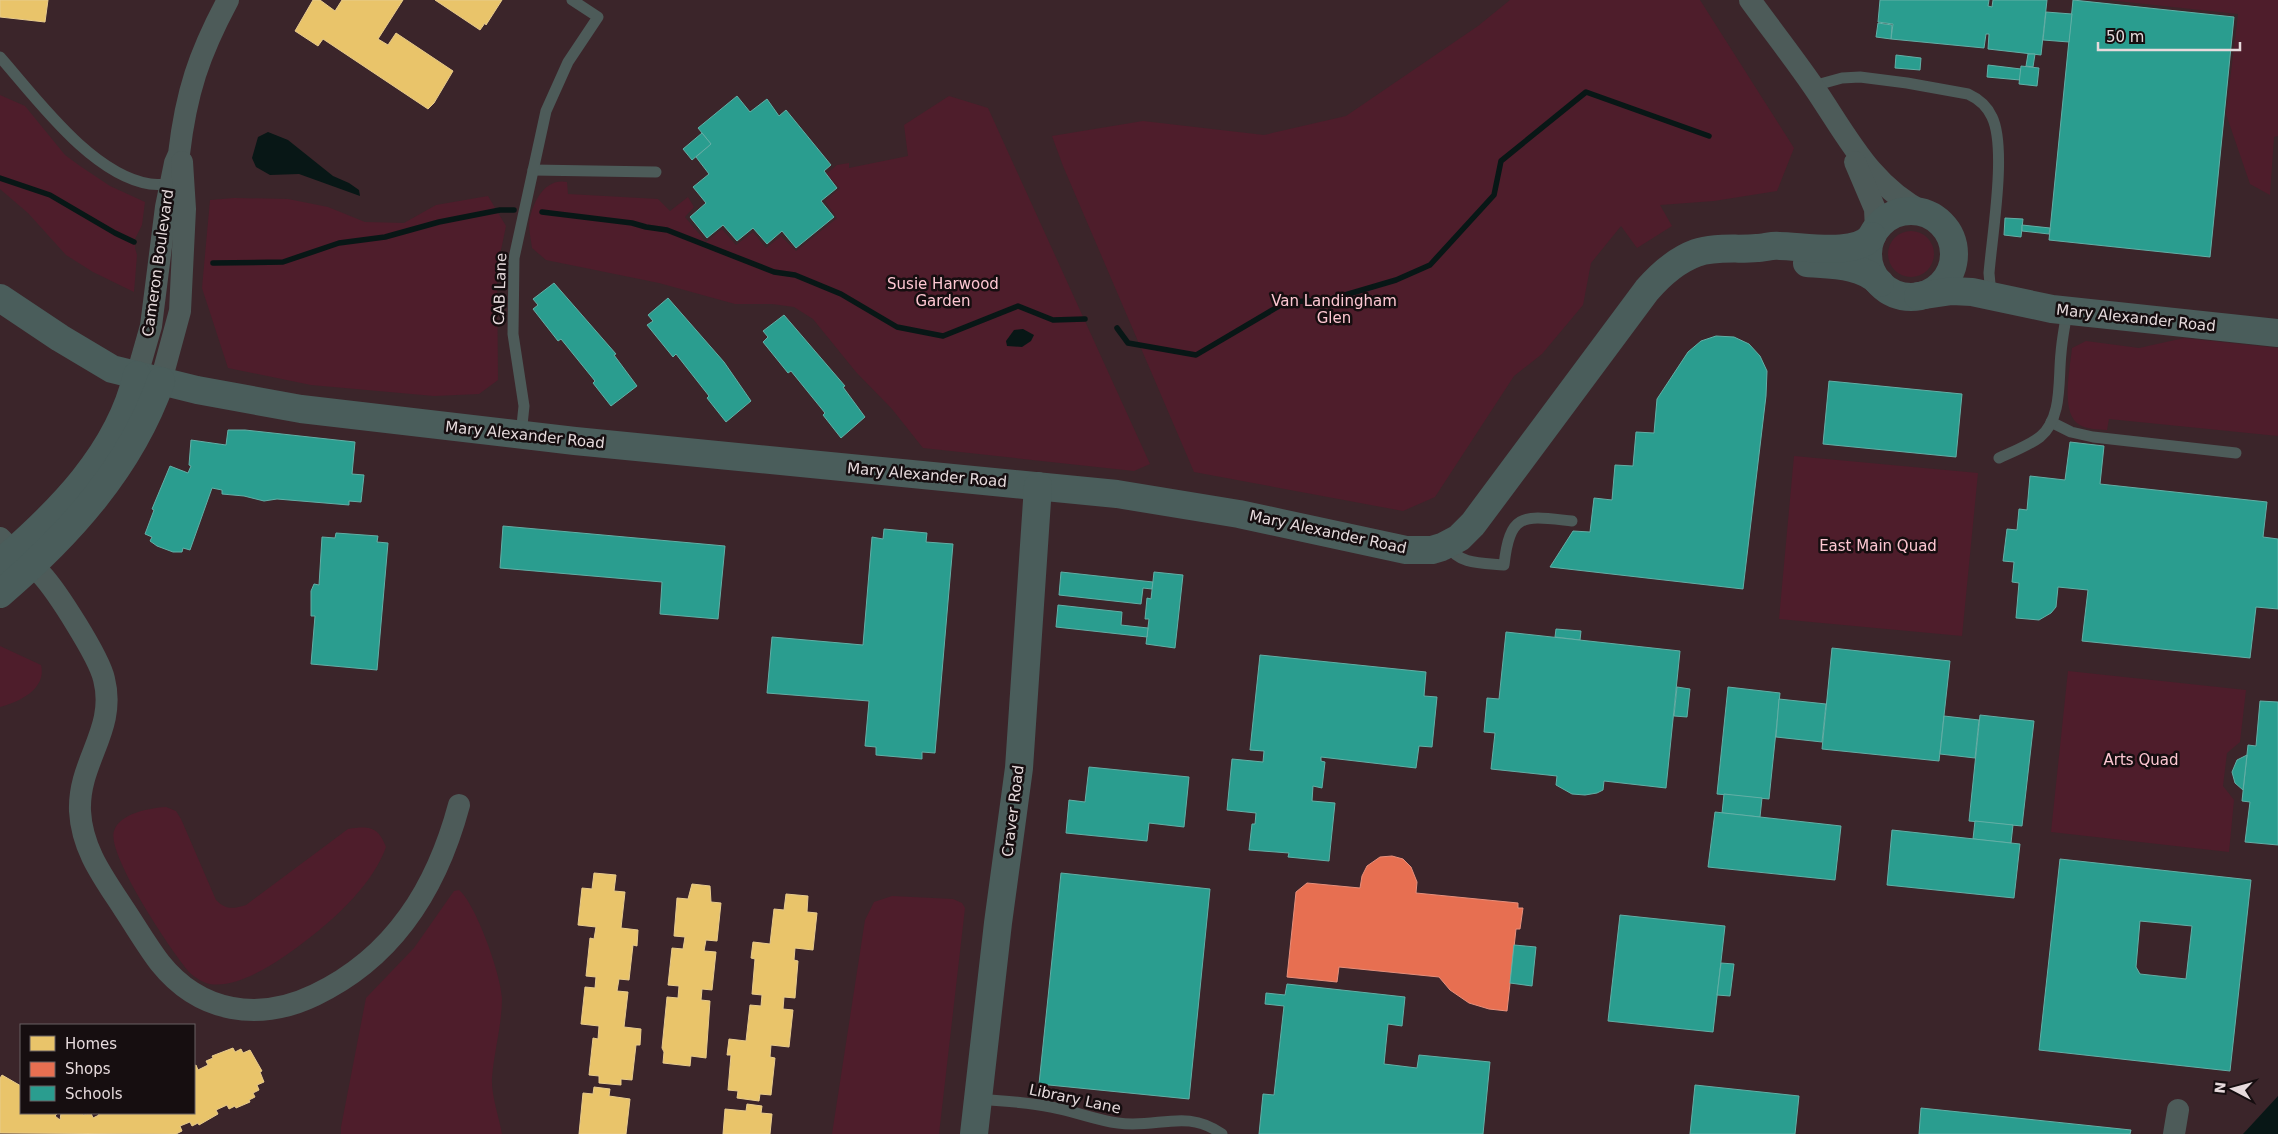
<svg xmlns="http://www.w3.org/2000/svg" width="2278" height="1134" viewBox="0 0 2278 1134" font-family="'DejaVu Sans',sans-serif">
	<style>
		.built { fill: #3b252a; fill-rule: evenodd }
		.green { fill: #4e1d2b }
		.water { fill: #081716 }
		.homes { fill: #e9c46a; stroke: #e8cb8c }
		.shops { fill: #e76f51; stroke: #e78f7b }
		.schools { fill: #2a9d8f; stroke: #62afa6; fill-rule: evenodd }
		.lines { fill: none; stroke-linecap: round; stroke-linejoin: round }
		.stream { stroke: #081716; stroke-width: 5.5 }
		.lane { stroke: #4d5b59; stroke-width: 11 }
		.street { stroke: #4d5b59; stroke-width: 22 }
		.secondary { stroke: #4a5d5b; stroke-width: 28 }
		.labels { text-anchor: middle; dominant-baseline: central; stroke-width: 5; stroke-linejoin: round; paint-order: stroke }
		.street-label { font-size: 15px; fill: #e6dadc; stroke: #160e10 }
		.park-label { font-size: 15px; fill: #fdc7d2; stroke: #160e10 }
	</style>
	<rect width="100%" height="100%" fill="#302628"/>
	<path class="built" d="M0 0H2278V1134H0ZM21 1025H194V1113H21Z"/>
	<g class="green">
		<polygon points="1510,0 1700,0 1794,148 1777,191 1714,201 1660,205 1672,226 1637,248 1621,226 1591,263 1583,305 1542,354 1514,376 1435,497 1403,511 1194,472 1063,166 1052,136 1143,121 1264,135 1346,116 1478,26"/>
		<polygon points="2107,0 2278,0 2278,136 2274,137 2270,195 2250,184 2226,114 2238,14"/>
		<polygon points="0,95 25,106 65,155 80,166 110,186 145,202 142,225 135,239 135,248 137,255 134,292 93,272 66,255 28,213 0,189"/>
		<path d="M949 96 988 108 1150 464 1134 471 923 448 892 409 856 372 813 319 794 307 772 304H735L659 283 546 260 532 248C531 240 529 231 529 224 531 205 544 177 567 182L568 194 658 199 670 211 688 197 694 207 685 217 706 242 722 229 736 245 753 232 766 248 781 236 796 251 837 218 825 201 840 188 826 174 837 165 849 163V168L908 156 904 125Z"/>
		<polygon points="488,196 506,226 497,269 498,380 479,394 434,396 311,385 228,368 202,288 210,200 234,198 288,199 328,207 365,222 404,223 436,205"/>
		<circle cx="1911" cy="254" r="23"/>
		<path d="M2184 338 2278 348V436L2109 419 2107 430C2098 429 2085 430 2077 423 2061 410 2070 368 2072 348L2086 341 2139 348Z"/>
		<polygon points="1794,456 1978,473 1962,636 1779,619"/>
		<path d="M0 646 41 665C47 689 19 702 0 707Z"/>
		<polygon points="2068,671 2246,690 2240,742 2227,753 2223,786 2234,800 2229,852 2051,832"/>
		<path d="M166 807 176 811 181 819 216 900C226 910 233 909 246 905L348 829C369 826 378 826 386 847 374 882 337 917 308 939 285 957 241 989 210 984 204 983 194 977 190 973 173 954 106 854 114 831 120 813 150 808 166 807Z"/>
		<path d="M459 890C476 904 501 975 502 998 502 1025 494 1051 492 1078 491 1095 499 1117 502 1134H341V1127L366 998 414 948 454 891Z"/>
		<polygon points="892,896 953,899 962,903 965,908 939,1134 832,1134 865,920 874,902"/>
	</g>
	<g class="water">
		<polygon points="268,132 288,140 333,176 349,183 359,190 360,196 299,174 270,175 256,167 252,158 258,137"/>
		<polygon points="1023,329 1034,335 1031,341 1022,347 1007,346 1006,341 1014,330"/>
		<polygon points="2278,1096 2278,1134 2243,1134"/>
	</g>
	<g class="homes">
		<polygon points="0,0 48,0 45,22 0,17"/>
		<polygon points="313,0 320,0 335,11 342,0 403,0 378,39 388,45 396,33 453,71 434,103 428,109 323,39 318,46 295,31"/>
		<polygon points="435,0 502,0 486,25 485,23 480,30"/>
		<polygon points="594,873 616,875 614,891 625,892 621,928 638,930 637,946 633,945 629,980 619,979 617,991 628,992 624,1027 641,1029 640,1045 636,1045 632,1080 621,1079 621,1085 599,1083 599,1076 589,1075 593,1038 598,1039 599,1026 581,1024 585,987 595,988 596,977 586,976 590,938 594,939 596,927 578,925 582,888 592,889"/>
		<polygon points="692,884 710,886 711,902 721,903 717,941 706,940 704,951 716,952 712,990 702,989 701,1000 710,1001 706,1058 691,1056 690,1066 663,1063 664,1052 662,1048 667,997 678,998 679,986 668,985 672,948 683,949 685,937 674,936 677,898 688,899"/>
		<polygon points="786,894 808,896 807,912 817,913 813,950 795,948 794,960 798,961 795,998 784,997 783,1009 793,1010 789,1047 771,1045 770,1057 775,1058 771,1095 760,1094 759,1101 737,1098 738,1091 728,1090 731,1055 727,1055 729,1039 746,1041 750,1005 761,1006 762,995 752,994 755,959 751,958 753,942 770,944 774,909 784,910"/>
		<polygon points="233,1048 235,1052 241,1049 243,1053 250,1050 262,1071 260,1072 264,1082 257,1085 259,1090 253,1093 255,1097 249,1100 250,1102 236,1108 235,1106 229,1109 227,1105 216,1110 218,1114 199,1125 198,1123 192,1126 190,1122 180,1126 182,1131 176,1134 0,1133 0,1078 2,1075 21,1086 21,1113 58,1113 55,1116 60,1120 61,1113 83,1113 83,1115 91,1113 93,1118 99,1115 98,1113 194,1113 194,1066 196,1065 198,1070 208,1065 206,1061 213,1058 212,1056"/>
		<polygon points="594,1087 610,1089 609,1096 630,1099 626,1134 579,1134 583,1093 593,1094"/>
		<polygon points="747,1104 762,1106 761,1113 772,1114 770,1134 723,1134 725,1109 746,1111"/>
	</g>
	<polygon class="shops" points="1392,856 1403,859 1411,867 1417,882 1416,893 1518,903 1518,908 1523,908 1520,929 1516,929 1507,1011 1489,1009 1469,1003 1450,990 1439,977 1339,967 1337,982 1287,977 1296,892 1307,883 1360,888 1362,876 1367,866 1380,857"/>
	<g class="schools">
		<polygon points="1880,0 1989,0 1988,6 1992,7 1993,0 2047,0 2041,55 1988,49 1989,34 1986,34 1984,48 1891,39 1893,24 1878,22"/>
		<polygon points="2073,0 2234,17 2210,257 2049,240"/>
		<polygon points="2046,12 2072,14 2069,42 2043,40"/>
		<polygon points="1878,23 1892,25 1891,39 1876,37"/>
		<polygon points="2028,54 2035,54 2033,67 2026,66"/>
		<polygon points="1896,55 1921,58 1920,70 1895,68"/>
		<polygon points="1988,65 2021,69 2020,80 1987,77"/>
		<polygon points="2021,66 2039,68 2037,86 2019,84"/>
		<polygon points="737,96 750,112 767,99 779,116 786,110 831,165 824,171 837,188 821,201 834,217 796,248 782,231 767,244 753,228 737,241 723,225 707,238 690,217 706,203 693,187 709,174 696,157 711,144 698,128"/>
		<polygon points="702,133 711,144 692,160 683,149"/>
		<polygon points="2005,218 2023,219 2021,237 2004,235"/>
		<polygon points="2022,225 2050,228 2049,234 2022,231"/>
		<polygon points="554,283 616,354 614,355 637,386 611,406 593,383 595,381 561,339 558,341 533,309 538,305 533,299"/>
		<polygon points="668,298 724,362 751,401 726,422 707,398 709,396 676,354 673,357 647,325 653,321 648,315"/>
		<polygon points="784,315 845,386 843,387 865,417 841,438 823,415 825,413 791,371 788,373 763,342 768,337 763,331"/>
		<polygon points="1716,336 1734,337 1749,344 1760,356 1767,371 1766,396 1743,589 1550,567 1573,531 1590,532 1594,498 1612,500 1615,465 1633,466 1636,432 1654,433 1657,399 1688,352 1701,341"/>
		<polygon points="1829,381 1962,394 1956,457 1823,444"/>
		<polygon points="228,430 245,430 355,442 352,474 364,475 361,502 349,501 349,505 277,499 264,501 244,496 222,494 222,490 212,488 190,550 183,548 182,552 173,552 157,546 150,541 152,537 145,534 154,510 152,509 170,466 188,473 191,466 189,465 191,440 226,445"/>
		<polygon points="2070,442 2104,446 2100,484 2267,502 2263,537 2278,539 2278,609 2256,607 2250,658 2082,641 2088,590 2058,587 2056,607 2051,613 2039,620 2016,618 2019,583 2012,582 2014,562 2003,561 2007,529 2017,530 2019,509 2027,510 2030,476 2065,480"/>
		<polygon points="503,526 725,546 718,619 660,614 662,582 500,568"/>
		<polygon points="884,529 927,533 926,542 953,544 935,753 922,752 922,759 876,755 876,747 865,746 869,701 767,693 772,637 863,645 872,537 883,539"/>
		<polygon points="336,533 378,536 377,542 388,543 377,670 311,664 315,616 311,616 311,591 314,584 319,585 322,537 335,538"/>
		<polygon points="1061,572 1153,582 1152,589 1143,588 1141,604 1059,595"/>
		<polygon points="1154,572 1183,575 1175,648 1146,644 1149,619 1145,619 1147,598 1151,599"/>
		<polygon points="1058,605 1122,612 1121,625 1148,628 1147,637 1056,627"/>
		<polygon points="1556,629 1581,631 1580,640 1555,637"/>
		<polygon points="1506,632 1680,651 1666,788 1604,781 1603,790 1597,793 1585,795 1572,794 1556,785 1557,776 1491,769 1495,733 1484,732 1487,698 1499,699"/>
		<polygon points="1832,648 1950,661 1939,761 1822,749"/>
		<polygon points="1260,655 1426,672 1424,696 1437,697 1432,747 1419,746 1416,768 1321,757 1321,761 1325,762 1322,788 1313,786 1312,801 1335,803 1329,861 1288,857 1289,853 1249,850 1252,824 1255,824 1256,813 1227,810 1232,759 1263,762 1264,751 1250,750"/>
		<polygon points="1677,687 1690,689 1687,717 1674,716"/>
		<polygon points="1728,687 1780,693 1769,799 1717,794"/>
		<polygon points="1779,699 1826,704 1822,742 1776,737"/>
		<polygon points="2260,701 2278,702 2278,845 2245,842 2250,802 2242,801 2248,745 2256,746"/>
		<polygon points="1980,715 2034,721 2022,826 1969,821"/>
		<polygon points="1944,716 1979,720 1975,758 1940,754"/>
		<polygon points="2247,755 2243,790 2235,783 2232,772 2237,760"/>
		<polygon points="1089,767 1189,777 1184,827 1149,823 1147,841 1066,833 1069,800 1085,802"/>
		<polygon points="1724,794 1762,798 1760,817 1722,813"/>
		<polygon points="1715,812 1841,826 1835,880 1708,867"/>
		<polygon points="1975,821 2013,825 2011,843 1973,839"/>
		<polygon points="1892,830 2020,844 2014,898 1887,885"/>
		<path d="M2060 859 2251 880 2230 1071 2039 1050ZM2140 921 2192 926 2186 979 2140 974 2136 967Z"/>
		<polygon points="1061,873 1210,889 1189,1099 1039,1084"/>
		<polygon points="1620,915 1725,926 1713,1032 1608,1021"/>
		<polygon points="1514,945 1536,947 1532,986 1510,983"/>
		<polygon points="1721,963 1734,964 1730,996 1717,995"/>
		<polygon points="1287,984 1405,997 1402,1026 1388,1024 1384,1064 1417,1068 1419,1055 1490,1062 1483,1134 1259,1134 1263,1094 1274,1095 1284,1006 1265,1004 1266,993 1285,995"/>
		<polygon points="1695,1085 1799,1096 1795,1134 1690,1134"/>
		<polygon points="1921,1108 2131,1130 2130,1134 1919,1134"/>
	</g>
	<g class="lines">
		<g class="stream">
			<polyline points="0,178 50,195 115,233 134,242"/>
			<polyline points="542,212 632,223 646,227 667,230 774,272 795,275 841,294 897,327 943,336 1018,306 1053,320 1085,319"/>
			<polyline points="213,263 283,262 339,243 385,237 439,222 500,210 514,210"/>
			<polyline points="1117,328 1128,343 1196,355 1286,302 1328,300 1396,280 1430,265 1494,195 1501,161 1586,92 1709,136"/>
		</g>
		<g class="lane">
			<path d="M0 57C37 99 92 175 150 184 157 185 165 184 173 184"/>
			<path d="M1813 86 1842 78 1860 77 1907 83 1968 94C1979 99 1987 106 1992 117 2007 148 1992 236 1989 273L1990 284 1995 295"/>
			<polyline points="533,170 656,172"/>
			<polyline points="2051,422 2071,432 2093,437 2236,453"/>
			<polyline points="521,435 524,406 513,334 514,258 546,111 568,62 598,17 572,0"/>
			<path d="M1999 458C2012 452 2028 446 2040 437 2063 418 2058 379 2061 353 2062 339 2065 325 2067 311"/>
			<path d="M1448 545C1458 565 1483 563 1504 565 1510 511 1524 516 1572 521"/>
			<path d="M978 1099C1002 1101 1027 1102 1051 1107 1074 1111 1095 1120 1118 1123 1157 1129 1186 1108 1222 1134"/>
		</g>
		<g class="street">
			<path d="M1750 0C1771 29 1793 57 1813 86 1846 134 1870 186 1925 213"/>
			<polyline points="1855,162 1875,209 1876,230"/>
			<path d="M137 375 151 326 166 207 175 163 179 154C186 93 199 54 228 0"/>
			<polyline points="161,381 180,311 185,209 182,162"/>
			<path d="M0 538C12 551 28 561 41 574 57 591 99 657 104 679 117 730 78 761 80 811 82 850 104 878 124 909 136 927 147 946 160 963 200 1013 259 1022 315 995 395 957 437 887 459 805"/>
			<polyline points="2174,1134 2178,1110"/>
		</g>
		<g class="secondary">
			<circle cx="1911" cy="254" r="43"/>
			<path d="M1807 263C1831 265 1862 264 1880 283"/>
			<polyline points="1918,296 1952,291 1972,292 2052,309 2278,333"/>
			<path d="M0 298 60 338 112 369 197 390 301 409 575 441 1117 494 1239 514 1406 550H1432L1442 547 1459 538 1473 524 1647 290C1660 275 1677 260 1696 253 1715 246 1737 250 1757 248 1764 248 1772 245 1779 246 1803 246 1856 257 1872 236"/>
			<path d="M0 563C58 513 119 453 137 375"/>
			<path d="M0 594C69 535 130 468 161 381"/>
			<polyline points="974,1134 998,923 1019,768 1038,486"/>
		</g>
	</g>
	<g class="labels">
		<g class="street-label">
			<text transform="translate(158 263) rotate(-82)">Cameron Boulevard</text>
			<text transform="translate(500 289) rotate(-88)">CAB Lane</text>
			<text transform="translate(2136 318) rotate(6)">Mary Alexander Road</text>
			<text transform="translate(525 435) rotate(6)">Mary Alexander Road</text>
			<text transform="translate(927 475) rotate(5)">Mary Alexander Road</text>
			<text transform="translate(1328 532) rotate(12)">Mary Alexander Road</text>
			<text transform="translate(1013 811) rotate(-83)">Craver Road</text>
			<text transform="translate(1075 1099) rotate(12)">Library Lane</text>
		</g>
		<g class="park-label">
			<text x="943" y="284">Susie Harwood<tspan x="943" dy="17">Garden</tspan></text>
			<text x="1334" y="301">Van Landingham<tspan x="1334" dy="17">Glen</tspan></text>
			<text x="1878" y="546">East Main Quad</text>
			<text x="2141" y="760">Arts Quad</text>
		</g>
	</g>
	<rect x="20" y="1024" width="175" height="90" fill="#160e10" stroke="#696062"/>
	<rect x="30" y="1036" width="25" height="15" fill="#e9c46a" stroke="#696062"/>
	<text x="65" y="1049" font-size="15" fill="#e6dadc">Homes</text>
	<rect x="30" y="1062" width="25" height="15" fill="#e76f51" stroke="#696062"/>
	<text x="65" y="1074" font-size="15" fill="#e6dadc">Shops</text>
	<rect x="30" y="1086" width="25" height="15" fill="#2a9d8f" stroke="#696062"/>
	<text x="65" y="1099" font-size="15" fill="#e6dadc">Schools</text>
	<g transform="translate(2233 1089) rotate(276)" stroke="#160e10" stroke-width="4" paint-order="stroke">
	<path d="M0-4L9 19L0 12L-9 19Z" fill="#e6dadc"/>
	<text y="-8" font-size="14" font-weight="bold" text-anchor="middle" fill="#e6dadc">N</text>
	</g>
	<path d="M2098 42v8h142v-8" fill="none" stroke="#e6dadc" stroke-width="2.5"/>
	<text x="2106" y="42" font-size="15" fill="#e6dadc" stroke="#160e10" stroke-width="4" paint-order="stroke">50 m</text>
</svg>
